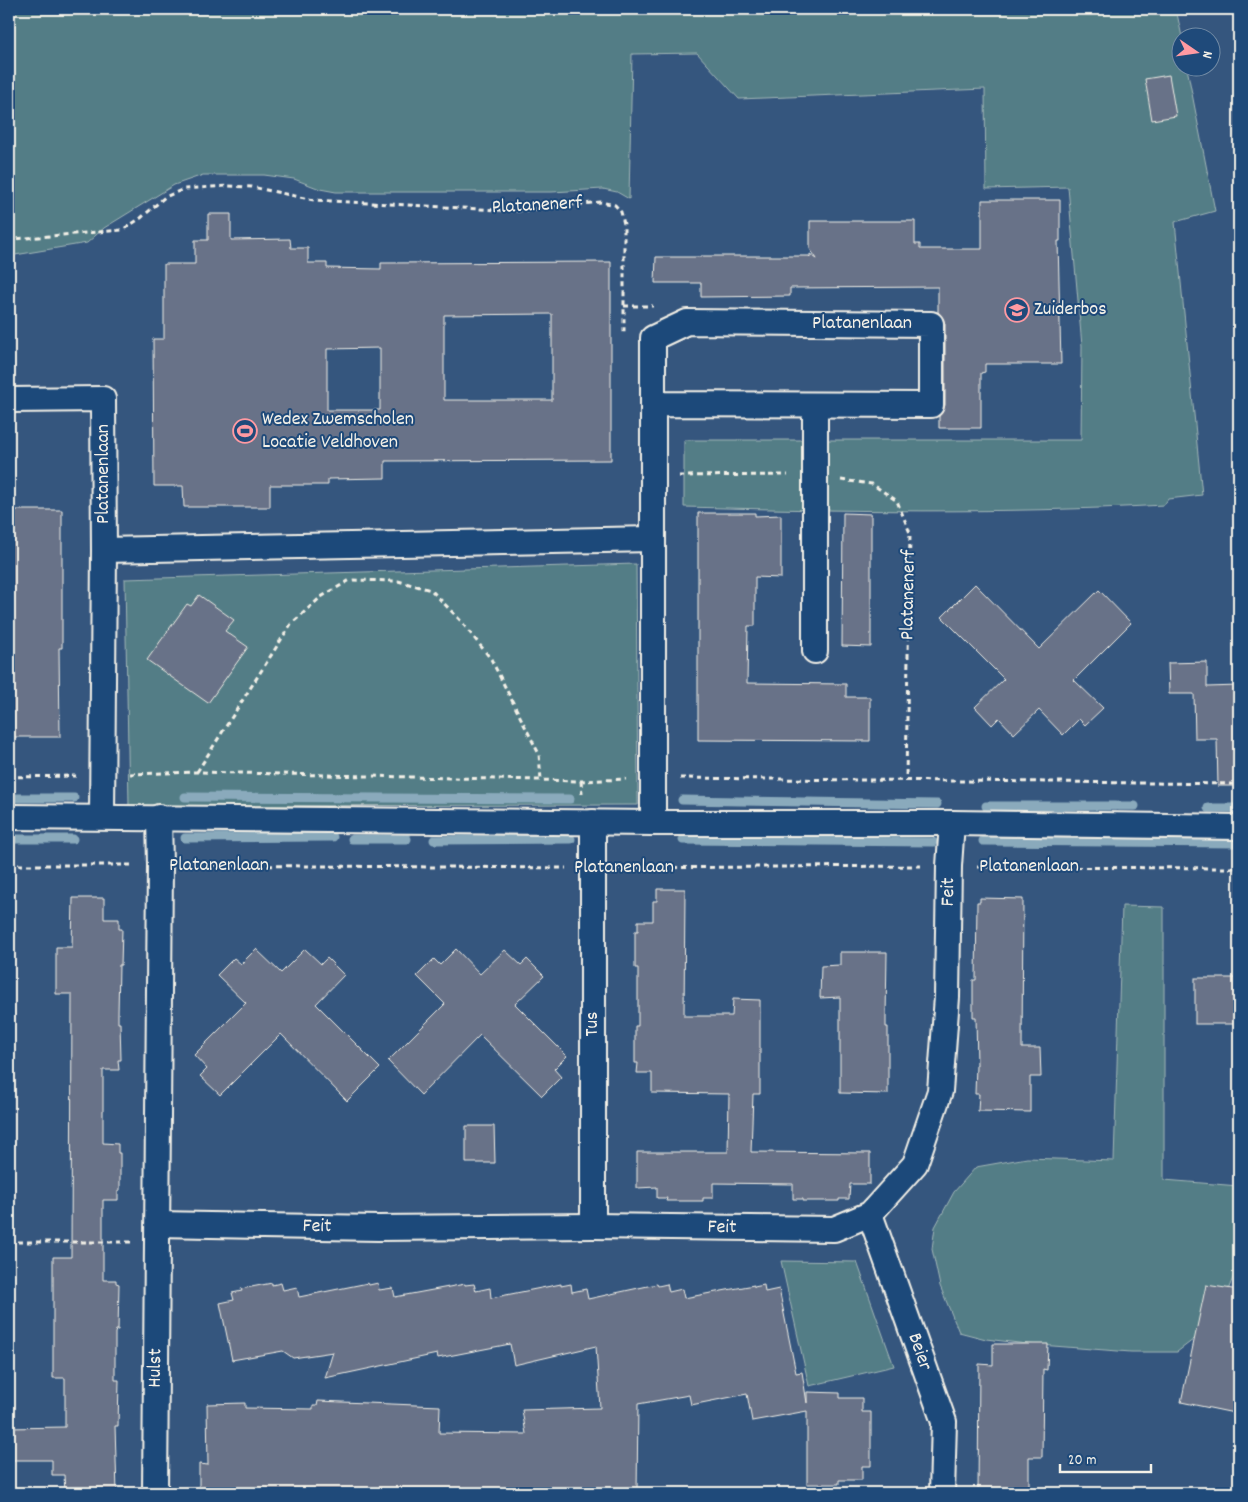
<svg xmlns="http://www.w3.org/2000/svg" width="1248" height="1502" viewBox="0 0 1248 1502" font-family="Dekko,sans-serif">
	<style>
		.green { fill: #527d86; stroke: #a3b7b7 }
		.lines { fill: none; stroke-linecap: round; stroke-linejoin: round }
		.stream { stroke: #8aaabc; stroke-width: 9 }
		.building { fill: #687288; stroke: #f4f1e8; fill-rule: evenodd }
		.minor-casing { stroke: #f4f1e8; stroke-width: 28 }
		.path { stroke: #f4f1e8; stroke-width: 3; stroke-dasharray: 5 4; stroke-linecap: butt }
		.minor { stroke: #1f4a7a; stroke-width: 24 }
		.labels { text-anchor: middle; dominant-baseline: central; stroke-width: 4; stroke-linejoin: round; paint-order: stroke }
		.street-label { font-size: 20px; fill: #f4f1e8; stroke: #1f4a7a }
		.poi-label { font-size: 20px; fill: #f4f1e8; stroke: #1f4a7a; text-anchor: start }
	</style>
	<rect width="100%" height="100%" fill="#35567e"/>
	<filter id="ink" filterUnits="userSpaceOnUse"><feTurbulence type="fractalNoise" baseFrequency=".02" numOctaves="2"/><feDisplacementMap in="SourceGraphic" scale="10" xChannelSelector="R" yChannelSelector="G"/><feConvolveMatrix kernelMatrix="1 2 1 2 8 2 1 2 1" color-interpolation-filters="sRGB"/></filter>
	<g filter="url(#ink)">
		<g class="green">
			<path d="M9 9H1176L1182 37 1180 68H1187L1215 211 1175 222 1202 495 1168 499 1164 505C1004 514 844 511 684 507V440H1081L1082 346 1068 187 986 189 985 89 739 99 697 53 632 54 629 199 617 192 603 189 552 192H336L320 189 294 179 264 175H203L174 185 104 228 87 243 9 256Z"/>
			<polygon points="636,564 638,805 129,806 125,579"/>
			<polygon points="1122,906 1164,907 1164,1180 1239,1186 1239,1253 1235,1273 1214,1324 1177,1352 1131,1352 1027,1344 986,1339 959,1332 940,1286 932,1249 935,1227 954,1192 976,1167 1027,1158 1114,1161"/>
			<polygon points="781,1261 857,1262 894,1366 809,1386"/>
		</g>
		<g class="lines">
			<g class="stream">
				<polyline points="185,797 570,799"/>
				<polyline points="9,798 74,798"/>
				<polyline points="682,800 937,804"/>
				<polyline points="986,806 1115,806"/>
				<polyline points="1119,806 1135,806"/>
				<polyline points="1208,808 1239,808"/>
				<polyline points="185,838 333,837"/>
				<polyline points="9,839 73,839"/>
				<polyline points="352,839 407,839"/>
				<polyline points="434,840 571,839"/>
				<polyline points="683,840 933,842"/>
				<polyline points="983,841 1239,843"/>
			</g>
		</g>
		<g class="building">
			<polygon points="1169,75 1176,116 1152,120 1145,79"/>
			<polygon points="982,200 1060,200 1060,241 1058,241 1061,364 985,364 985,372 981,373 981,428 939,428 939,416 943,411 945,405 945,324 943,318 938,312 938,287 790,288 790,296 701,297 701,283 655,283 656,257 701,257 701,256 809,256 810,257 810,254 817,259 810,249 810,221 915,221 915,244 920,244 920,249 982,249"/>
			<path d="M208 214H231V240L290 239 291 248H308V263H327V268L381 269V263L611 262V460L385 461V478L328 479V485H270V507H184L183 486H154L153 339H164V264H195V240H208ZM552 314V400H444V315ZM380 348V410H327V349Z"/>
			<polygon points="9,510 62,510 62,648 59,648 60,737 9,737 9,693 13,693 13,622 9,622"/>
			<polygon points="698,513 755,513 755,516 781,515 781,578 755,577 755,626 748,626 747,683 846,684 846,697 870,697 870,741 698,740"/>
			<polygon points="843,513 871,514 871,647 842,646"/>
			<polygon points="975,584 1039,649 1099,590 1131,623 1074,680 1103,708 1085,725 1079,719 1063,735 1039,710 1014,734 999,718 992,725 975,707 1004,679 942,617"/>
			<polygon points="199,595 234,620 225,631 248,647 208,703 147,660 187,604 191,606"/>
			<polygon points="1207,662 1207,687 1239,686 1239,786 1218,786 1217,739 1195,739 1194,694 1169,694 1168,663"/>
			<polygon points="657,889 685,889 684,1016 732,1016 733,999 760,1000 760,1094 753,1094 751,1152 870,1153 870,1184 850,1184 849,1199 839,1199 839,1201 803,1201 803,1199 793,1199 793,1184 713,1183 713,1198 703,1198 703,1201 666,1201 667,1198 657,1198 657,1187 637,1188 637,1152 728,1152 729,1094 652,1093 652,1073 637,1073 638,1063 635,1063 635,1026 638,1026 638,968 635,968 635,931 638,931 638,921 653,921 653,901 657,901"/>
			<polygon points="73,898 104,898 104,919 119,919 119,929 122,929 121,965 119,965 118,1014 118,1023 120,1023 121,1060 118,1060 119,1070 103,1070 103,1143 118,1144 118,1153 120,1153 120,1190 118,1190 118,1200 103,1200 103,1280 116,1280 116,1283 119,1284 118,1330 116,1330 115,1333 115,1380 119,1380 118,1426 115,1426 117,1493 65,1493 64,1475 52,1475 52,1460 9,1460 9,1428 65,1427 65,1378 53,1378 53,1257 71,1257 72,994 56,994 56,947 72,947"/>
			<polygon points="980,898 1023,899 1022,1048 1040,1048 1041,1077 1030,1077 1030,1112 978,1111 979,1094 975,1094 976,1065 977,1065 976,1017 973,1017 973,980 976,980 977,902 980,902"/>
			<polygon points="256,949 281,973 305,949 321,964 327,958 344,975 316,1004 380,1068 347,1101 281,1034 220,1095 200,1076 207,1069 194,1055 246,1003 217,975 234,958 241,964"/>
			<polygon points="456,949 480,974 505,950 521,965 527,959 544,976 515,1004 567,1056 554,1069 561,1077 542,1096 480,1035 421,1095 388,1061 445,1004 417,976 434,959 440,965"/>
			<polygon points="840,952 887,952 886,1017 886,1027 888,1027 888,1094 840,1093 840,997 820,998 821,966 840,965"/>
			<rect x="1195" y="978" width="44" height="46"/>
			<polygon points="466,1126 494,1126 495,1163 466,1163"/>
			<polygon points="272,1283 272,1285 281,1283 283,1290 297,1287 299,1297 368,1283 369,1285 378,1283 379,1290 393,1288 395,1297 465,1284 465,1285 474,1284 476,1291 490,1288 491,1298 561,1284 561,1286 571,1284 572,1292 586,1289 588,1299 657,1284 658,1286 667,1284 669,1292 682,1289 684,1298 754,1285 754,1287 764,1285 765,1292 779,1289 796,1373 802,1372 807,1403 807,1392 840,1393 840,1398 862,1398 862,1412 871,1412 871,1466 862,1466 862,1480 839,1480 839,1484 807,1484 807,1411 752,1421 747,1394 691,1405 689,1395 638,1404 637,1493 199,1493 199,1464 208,1465 207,1404 245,1403 245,1408 313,1409 313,1406 317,1406 318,1401 440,1406 439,1433 526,1434 522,1410 600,1408 596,1346 514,1365 510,1344 438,1358 437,1354 325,1378 333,1352 293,1358 283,1351 232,1360 220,1303 234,1300 232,1293 242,1291 241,1289"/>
			<polygon points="1206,1285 1239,1290 1239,1414 1181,1402"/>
			<polygon points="993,1344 1048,1344 1047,1370 1043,1369 1042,1457 1029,1457 1029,1493 978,1493 979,1364 993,1365"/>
		</g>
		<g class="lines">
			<g class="minor-casing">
				<g id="minor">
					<polyline points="9,400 103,399 104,550 102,817"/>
					<polyline points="104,550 653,539"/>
					<polyline points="815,651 815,405"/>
					<polyline points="9,817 653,823 952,823 1239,827"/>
					<polyline points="593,822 593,1226"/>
					<polyline points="653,823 653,338 687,322 931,324 931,405 653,404"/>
					<polyline points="870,1214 944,1422 942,1493"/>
					<polyline points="158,1224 378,1228 593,1226 834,1229 870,1214 915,1164 940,1091 947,997 949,866 952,823"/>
					<polyline points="155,1493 160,865 159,817"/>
				</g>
			</g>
			<g class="path">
				<polyline points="9,241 15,239 122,230 141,218 165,197 184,189 227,186 252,187 314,200 518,211 601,202 615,205 621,212 624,224 624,336"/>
				<polyline points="624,306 653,306"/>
				<polyline points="679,476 788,475"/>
				<polyline points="841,480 872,484 897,501 910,533 906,779"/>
				<polyline points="197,772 291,624 321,597 350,580 398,581 431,590 460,620 491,659 539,754 541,780"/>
				<polyline points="130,774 197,772 581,781 626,779"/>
				<polyline points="9,777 76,776"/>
				<polyline points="680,778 1239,784"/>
				<polyline points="581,781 582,794"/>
				<polyline points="9,865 133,865"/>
				<polyline points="187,865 566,868"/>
				<polyline points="977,867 1239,868"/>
				<polyline points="619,868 923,866"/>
				<polyline points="9,1242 131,1242"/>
			</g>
			<use href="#minor" class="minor"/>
		</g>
	</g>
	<defs>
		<g id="school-ring" transform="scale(1.25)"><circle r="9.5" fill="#1f4a7a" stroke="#ff9aa2" stroke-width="1.5"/><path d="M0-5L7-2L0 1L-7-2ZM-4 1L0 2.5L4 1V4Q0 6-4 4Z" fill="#ff9aa2"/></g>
		<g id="stadium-ring" transform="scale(1.25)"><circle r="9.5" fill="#1f4a7a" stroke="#ff9aa2" stroke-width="1.5"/><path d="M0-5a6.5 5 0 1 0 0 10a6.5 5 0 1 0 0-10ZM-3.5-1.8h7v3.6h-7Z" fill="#ff9aa2"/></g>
	</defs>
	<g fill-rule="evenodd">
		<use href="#school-ring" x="1017" y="310"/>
		<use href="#stadium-ring" x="245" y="431"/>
	</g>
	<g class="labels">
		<g class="street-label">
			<text transform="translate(537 206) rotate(-3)">Platanenerf</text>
			<text x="862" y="324">Platanenlaan</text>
			<text transform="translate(104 474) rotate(-90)">Platanenlaan</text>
			<text transform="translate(909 595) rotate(-89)">Platanenerf</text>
			<text x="219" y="866">Platanenlaan</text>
			<text x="1029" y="867">Platanenlaan</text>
			<text x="624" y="868">Platanenlaan</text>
			<text transform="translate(949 892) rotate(-89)">Feit</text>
			<text transform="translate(593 1024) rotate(-90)">Tus</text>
			<text transform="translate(317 1227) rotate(1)">Feit</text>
			<text transform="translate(722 1228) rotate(1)">Feit</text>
			<text transform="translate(919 1352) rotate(71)">Beier</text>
			<text transform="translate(156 1368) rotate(-89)">Hulst</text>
		</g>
		<g class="poi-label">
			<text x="1034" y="310">Zuiderbos</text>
			<text x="262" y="420">Wedex Zwemscholen<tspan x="262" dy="23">Locatie Veldhoven</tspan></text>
		</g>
	</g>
	<rect width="1248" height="1502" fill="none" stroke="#1f4a7a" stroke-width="30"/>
	<rect x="15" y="15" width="1218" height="1472" fill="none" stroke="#f4f1e8" stroke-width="2" filter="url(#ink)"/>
	<g transform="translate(1196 52) rotate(103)"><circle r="24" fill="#1f4a7a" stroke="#748da6"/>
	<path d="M0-4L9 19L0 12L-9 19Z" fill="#ff9aa2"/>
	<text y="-8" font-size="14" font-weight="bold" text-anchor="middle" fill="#f4f1e8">N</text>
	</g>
	<path d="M1060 1464v8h91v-8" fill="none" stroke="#f4f1e8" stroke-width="2.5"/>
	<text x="1068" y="1464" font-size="15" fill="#f4f1e8" stroke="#1f4a7a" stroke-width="4" paint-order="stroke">20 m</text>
</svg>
